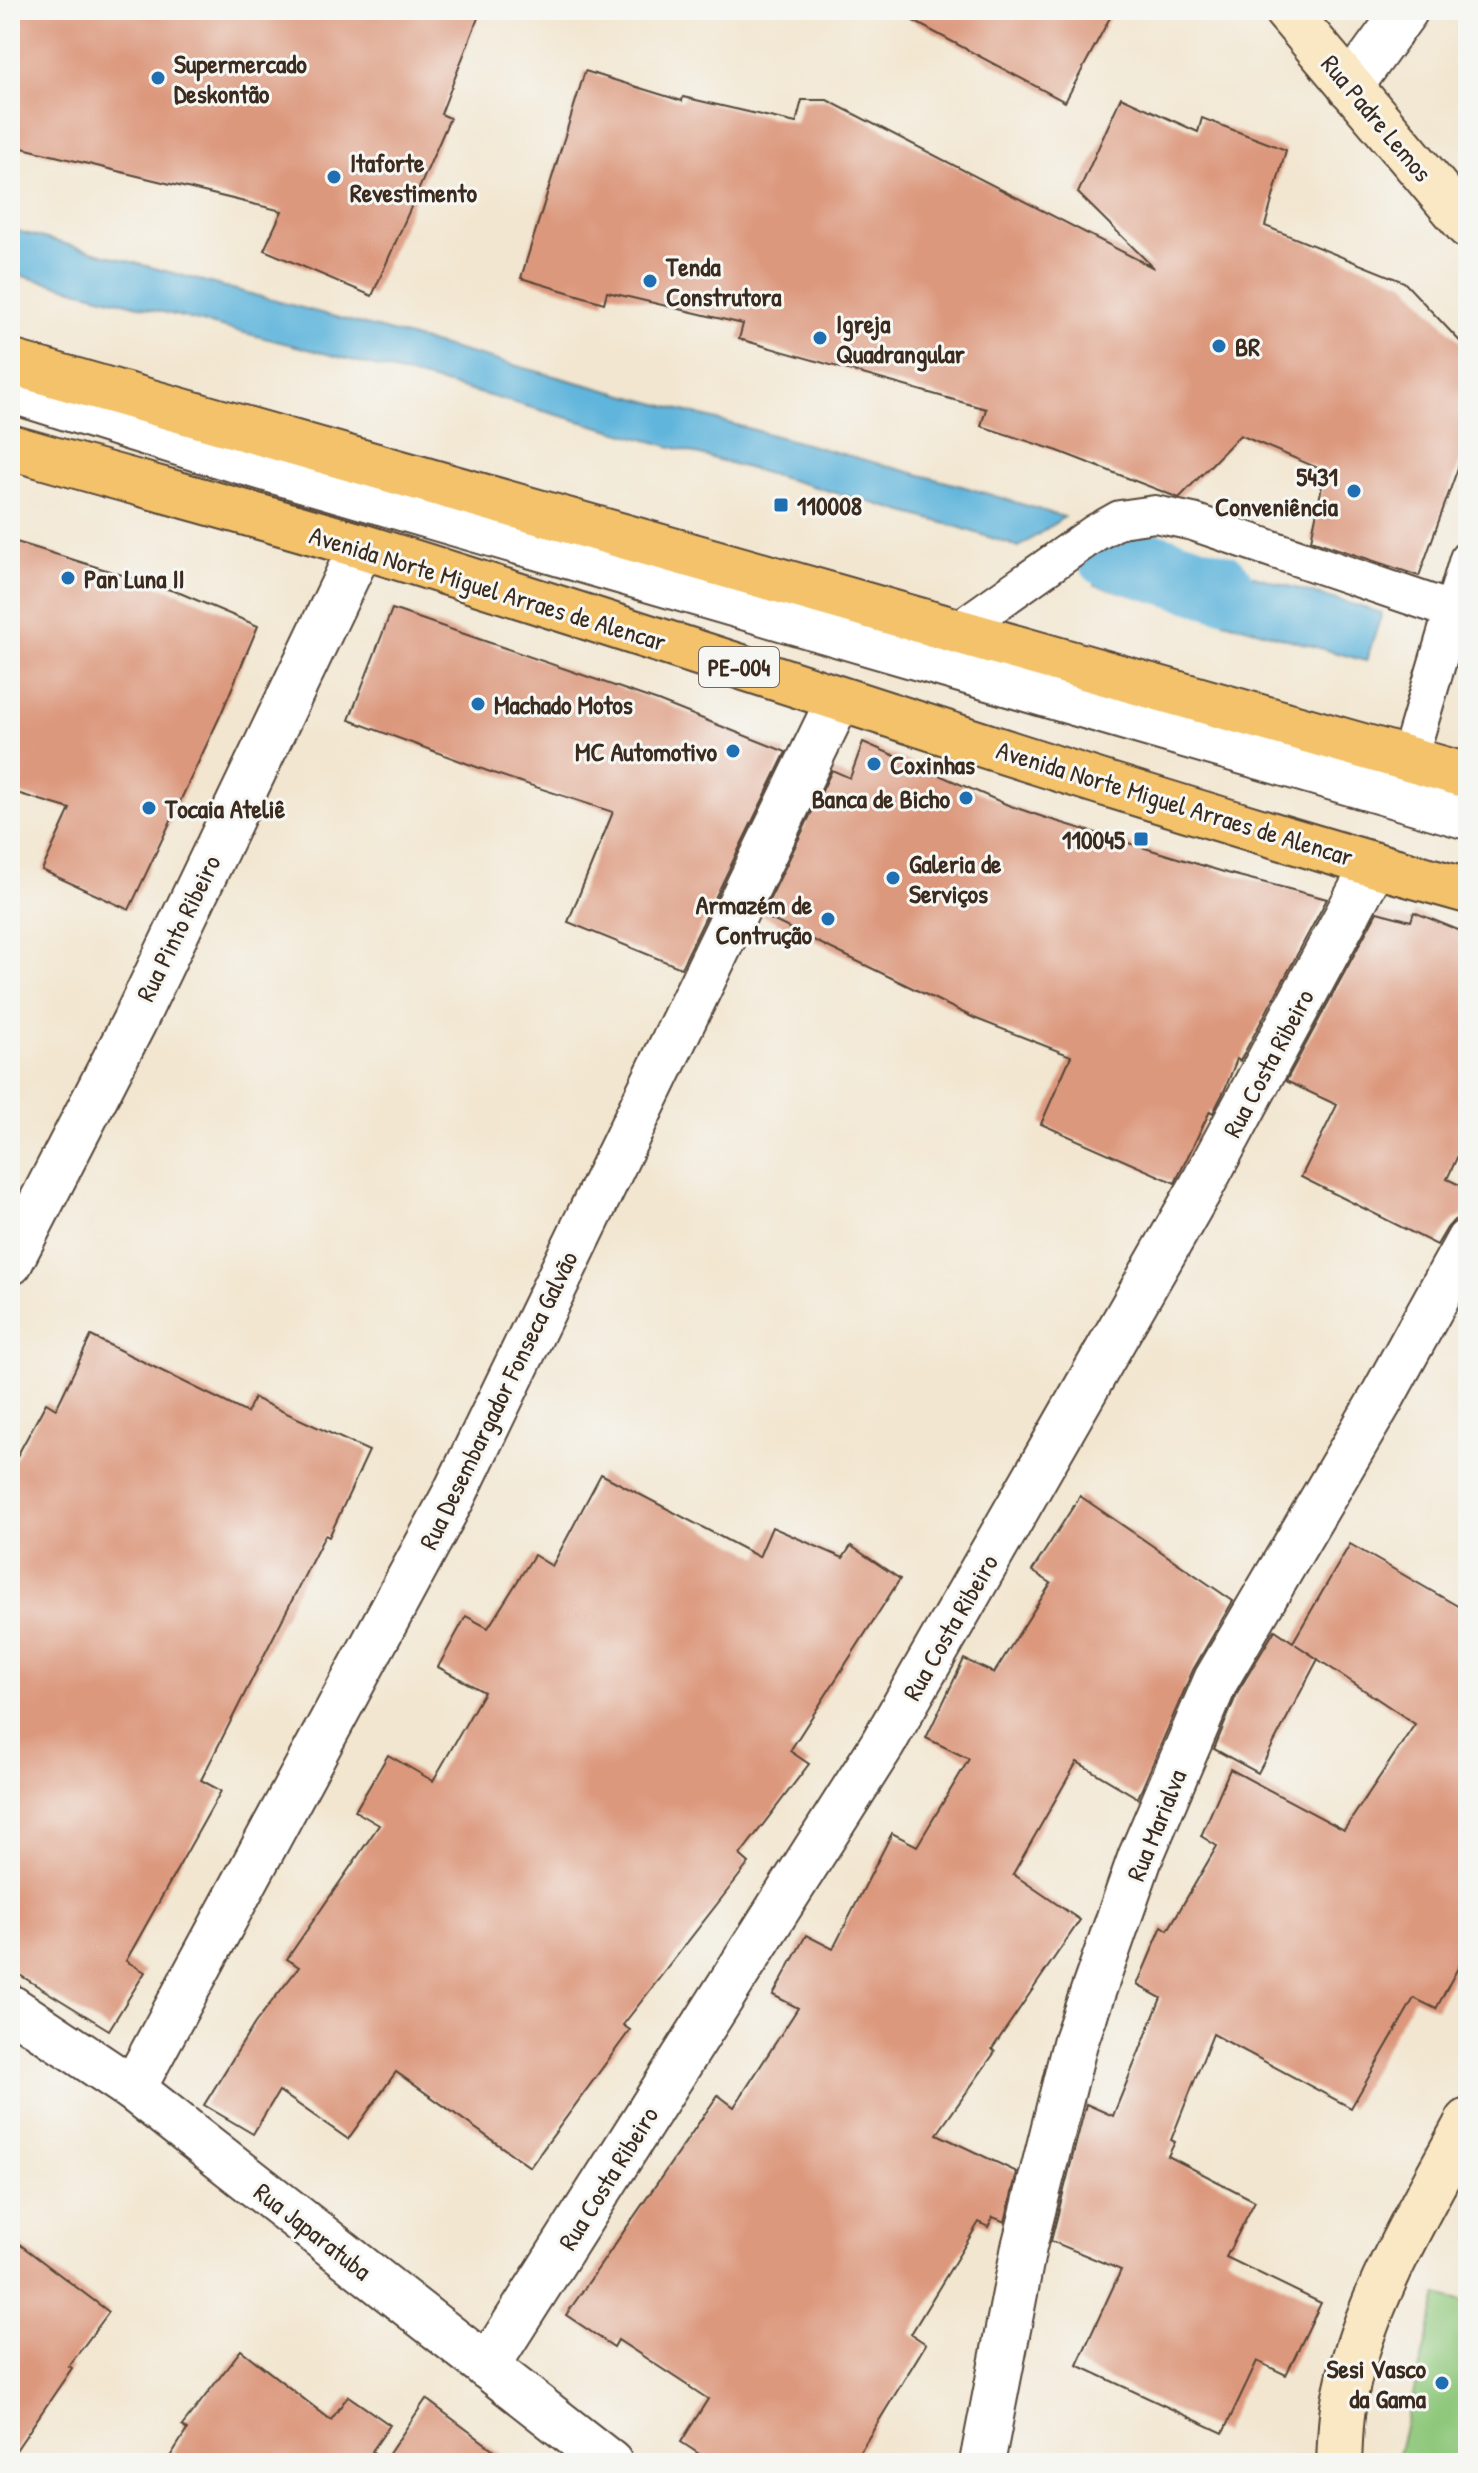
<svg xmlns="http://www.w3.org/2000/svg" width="1478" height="2473" viewBox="0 0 1478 2473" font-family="'Patrick Hand',sans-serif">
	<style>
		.green { fill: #8fc87c; stroke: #65794d; stroke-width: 2 }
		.water { fill: #60b5dc; stroke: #4e707d; stroke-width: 2 }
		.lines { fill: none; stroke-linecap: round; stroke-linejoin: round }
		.canal { stroke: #60b5dc; stroke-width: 68 }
		.building { fill: #dc987d }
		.lane-casing { stroke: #564639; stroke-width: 40 }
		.street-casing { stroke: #564639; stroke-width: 48 }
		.secondary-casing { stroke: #564639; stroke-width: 48 }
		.primary-casing { stroke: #564639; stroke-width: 48 }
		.lane { stroke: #fff; stroke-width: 36 }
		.street { stroke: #fff; stroke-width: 44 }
		.secondary { stroke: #fae7c3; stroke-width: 44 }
		.primary { stroke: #f3c26a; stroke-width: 44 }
		.poi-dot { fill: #1f6fb2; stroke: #f6f6f2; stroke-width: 3 }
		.labels { text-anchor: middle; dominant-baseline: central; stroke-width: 6; stroke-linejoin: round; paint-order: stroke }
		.shield { fill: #f6f6f2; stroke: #73675e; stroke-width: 2 }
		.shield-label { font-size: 24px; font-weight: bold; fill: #3b2a1e }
		.poi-label { font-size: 26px; font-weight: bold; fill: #3b2a1e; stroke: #f6f6f2; text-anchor: start }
		.street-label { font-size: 26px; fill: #3b2a1e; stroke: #f6f6f2 }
	</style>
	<rect width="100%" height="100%" fill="#f6f6f2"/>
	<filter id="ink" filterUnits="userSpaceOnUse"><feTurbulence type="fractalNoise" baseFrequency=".0125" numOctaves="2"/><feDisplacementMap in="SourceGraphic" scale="16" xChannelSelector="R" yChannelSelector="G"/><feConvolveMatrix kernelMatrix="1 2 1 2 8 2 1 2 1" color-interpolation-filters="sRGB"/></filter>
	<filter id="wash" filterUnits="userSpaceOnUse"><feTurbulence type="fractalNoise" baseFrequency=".006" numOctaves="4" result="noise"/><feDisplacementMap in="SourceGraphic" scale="32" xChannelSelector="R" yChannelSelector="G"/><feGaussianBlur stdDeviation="1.8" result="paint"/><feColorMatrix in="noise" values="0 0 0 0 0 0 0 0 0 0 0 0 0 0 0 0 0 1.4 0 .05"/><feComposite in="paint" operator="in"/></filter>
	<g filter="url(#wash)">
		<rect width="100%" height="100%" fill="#f2e6d0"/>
		<polygon class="green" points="1438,2295 1468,2303 1468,2463 1396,2463"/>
		<g class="water">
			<polygon points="10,229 965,487 1064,517 1019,547 958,527 468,390 10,273"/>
			<polygon points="1154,547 1382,613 1366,661 1095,585"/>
		</g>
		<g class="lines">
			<polyline class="canal" points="1110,554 1220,587"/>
		</g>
		<g id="blocks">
			<g class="building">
				<polygon points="10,10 481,10 441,114 450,118 372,296 264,250 282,211 10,145"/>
				<polygon points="893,10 1114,10 1065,102"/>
				<polygon points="585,71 682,101 683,97 796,123 802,100 827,100 1154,268 1078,193 1121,97 1198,132 1202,118 1286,150 1265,226 1404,282 1468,350 1468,440 1419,576 1311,540 1325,471 1240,435 1179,498 1058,451 981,426 986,409 739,339 743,324 607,292 604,303 521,278"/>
				<polygon points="10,540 180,593 258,626 221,714 129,910 42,870 70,809 10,791"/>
				<polygon points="392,609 658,701 786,752 681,968 568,922 613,812 493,773 349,720"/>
				<polygon points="863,742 1008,805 1046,818 1227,873 1327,899 1240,1061 1237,1059 1225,1089 1213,1113 1210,1111 1175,1183 1041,1124 1071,1056 974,1018 762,915 832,770 850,778"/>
				<polygon points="1377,912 1411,921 1414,912 1468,934 1468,1134 1447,1179 1468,1189 1468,1206 1462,1217 1454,1220 1447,1228 1437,1245 1301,1177 1337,1105 1286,1081"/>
				<polygon points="91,1336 247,1413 254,1398 369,1451 329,1537 325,1535 201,1780 221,1791 126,1961 145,1972 109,2030 10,1969 10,1469 46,1403 56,1409"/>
				<polygon points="601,1474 759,1557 772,1527 843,1558 851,1546 900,1579 790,1751 809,1764 740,1855 749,1863 623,2025 630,2030 530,2167 396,2072 348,2139 279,2091 253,2134 204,2105 255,2023 299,1967 287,1959 379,1825 355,1811 388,1755 433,1781 484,1692 438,1667 466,1616 488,1628 534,1555 552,1566"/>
				<polygon points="1080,1496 1233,1601 1193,1670 1138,1798 1077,1762 1013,1874 1080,1920 992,2049 995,2052 937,2134 1017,2172 1005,2222 993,2217 988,2227 979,2222 911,2334 926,2344 853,2463 713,2463 681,2442 708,2399 618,2340 614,2347 566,2315 718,2095 734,2107 798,2008 773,1995 806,1935 833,1949 892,1833 917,1846 969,1759 926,1738 964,1659 994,1673 1051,1583 1032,1571"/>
				<polygon points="1350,1544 1468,1612 1468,1949 1436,2009 1414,1998 1351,2108 1213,2034 1171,2140 1175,2142 1168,2156 1255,2201 1226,2257 1321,2303 1286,2375 1257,2361 1223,2433 1077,2365 1121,2270 1051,2241 1086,2104 1113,2116 1161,1998 1137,1985 1162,1926 1168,1930 1217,1846 1201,1836 1230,1769 1344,1830 1415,1724 1295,1644 1318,1659 1258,1773 1214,1749 1238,1691 1275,1630 1293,1642"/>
				<polygon points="10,2237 109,2312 69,2366 72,2368 10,2459"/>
				<polygon points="241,2350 331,2420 348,2396 390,2425 372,2451 384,2461 426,2399 511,2463 166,2463 187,2430 182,2426"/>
			</g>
		</g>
	</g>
	<g filter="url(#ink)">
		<use href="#blocks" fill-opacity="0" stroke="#564639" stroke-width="2"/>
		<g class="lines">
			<g class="lane-casing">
				<g id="lane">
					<polyline points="958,630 1095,533 1120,519 1155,514 1193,522 1451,610"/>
					<polyline points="1409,758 1468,559"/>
				</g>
			</g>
			<g class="street-casing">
				<g id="street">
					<polyline points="1350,87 1406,10"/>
					<polyline points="10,390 198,449 1468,817"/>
					<polyline points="10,1263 134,1022 361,547"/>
					<polyline points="10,2007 133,2089 610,2463"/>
					<polyline points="133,2089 454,1495 839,699"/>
					<polyline points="487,2367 882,1745 1200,1189 1374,865"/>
					<polyline points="982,2463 1024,2247 1075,2043 1140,1858 1216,1680 1380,1401 1468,1241"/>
				</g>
			</g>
			<g class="secondary-casing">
				<g id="secondary">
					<polyline points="1286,10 1468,226"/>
					<path d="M1339 2463C1340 2445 1340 2426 1343 2408 1359 2309 1421 2208 1468 2121"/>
				</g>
			</g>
			<g class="primary-casing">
				<g id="primary">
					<polyline points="10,362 1468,776"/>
					<path d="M10 447C128 481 247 512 364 547 732 660 1097 789 1468 891"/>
				</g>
			</g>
			<use href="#lane" class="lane"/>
			<use href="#street" class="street"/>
			<use href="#secondary" class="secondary"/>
			<use href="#primary" class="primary"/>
		</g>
	</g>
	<g class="poi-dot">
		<circle cx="158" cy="78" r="8"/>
		<circle cx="334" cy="177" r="8"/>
		<circle cx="650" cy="281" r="8"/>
		<circle cx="820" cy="338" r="8"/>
		<circle cx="1219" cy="346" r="8"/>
		<circle cx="1354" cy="491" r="8"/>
		<rect x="773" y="497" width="16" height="16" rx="4"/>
		<circle cx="68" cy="578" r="8"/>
		<circle cx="478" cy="704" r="8"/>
		<circle cx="733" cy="751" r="8"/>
		<circle cx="874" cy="764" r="8"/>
		<circle cx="966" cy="798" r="8"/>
		<circle cx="149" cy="808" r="8"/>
		<rect x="1133" y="831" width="16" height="16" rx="4"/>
		<circle cx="893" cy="878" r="8"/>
		<circle cx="828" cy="919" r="8"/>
		<circle cx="1442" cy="2383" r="8"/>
	</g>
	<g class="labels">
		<rect class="shield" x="699" y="647" width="80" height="40" rx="6"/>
		<g class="shield-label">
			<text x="739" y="667">PE-004</text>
		</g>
		<g class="poi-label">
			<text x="174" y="63">Supermercado<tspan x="174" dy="30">Deskontão</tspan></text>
			<text x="350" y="162">Itaforte<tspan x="350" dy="30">Revestimento</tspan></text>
			<text x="666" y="266">Tenda<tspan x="666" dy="30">Construtora</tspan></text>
			<text x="836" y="323">Igreja<tspan x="836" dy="30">Quadrangular</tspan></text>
			<text x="1235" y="346">BR</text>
			<text x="1338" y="476" text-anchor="end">5431<tspan x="1338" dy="30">Conveniência</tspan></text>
			<text x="797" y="505">110008</text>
			<text x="84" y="578">Pan Luna II</text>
			<text x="494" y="704">Machado Motos</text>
			<text x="717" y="751" text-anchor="end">MC Automotivo</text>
			<text x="890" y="764">Coxinhas</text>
			<text x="950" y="798" text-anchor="end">Banca de Bicho</text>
			<text x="165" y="808">Tocaia Ateliê</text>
			<text x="1125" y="839" text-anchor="end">110045</text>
			<text x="909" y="863">Galeria de<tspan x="909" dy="30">Serviços</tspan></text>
			<text x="812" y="904" text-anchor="end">Armazém de<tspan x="812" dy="30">Contrução</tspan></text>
			<text x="1426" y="2368" text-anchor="end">Sesi Vasco<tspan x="1426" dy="30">da Gama</tspan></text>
		</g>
		<g class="street-label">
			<text transform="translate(1377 118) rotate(50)">Rua Padre Lemos</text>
			<text transform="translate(488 588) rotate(17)">Avenida Norte Miguel Arraes de Alencar</text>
			<text transform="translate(1175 803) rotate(17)">Avenida Norte Miguel Arraes de Alencar</text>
			<text transform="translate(178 928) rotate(-64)">Rua Pinto Ribeiro</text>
			<text transform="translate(1268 1063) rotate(-62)">Rua Costa Ribeiro</text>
			<text transform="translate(498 1400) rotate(-64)">Rua Desembargador Fonseca Galvão</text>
			<text transform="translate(950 1627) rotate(-60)">Rua Costa Ribeiro</text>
			<text transform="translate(1156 1825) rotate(-68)">Rua Marialva</text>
			<text transform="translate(608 2178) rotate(-58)">Rua Costa Ribeiro</text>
			<text transform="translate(313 2231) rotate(38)">Rua Japaratuba</text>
		</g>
	</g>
	<rect width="1478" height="2473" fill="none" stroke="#f6f6f2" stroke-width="40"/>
</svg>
